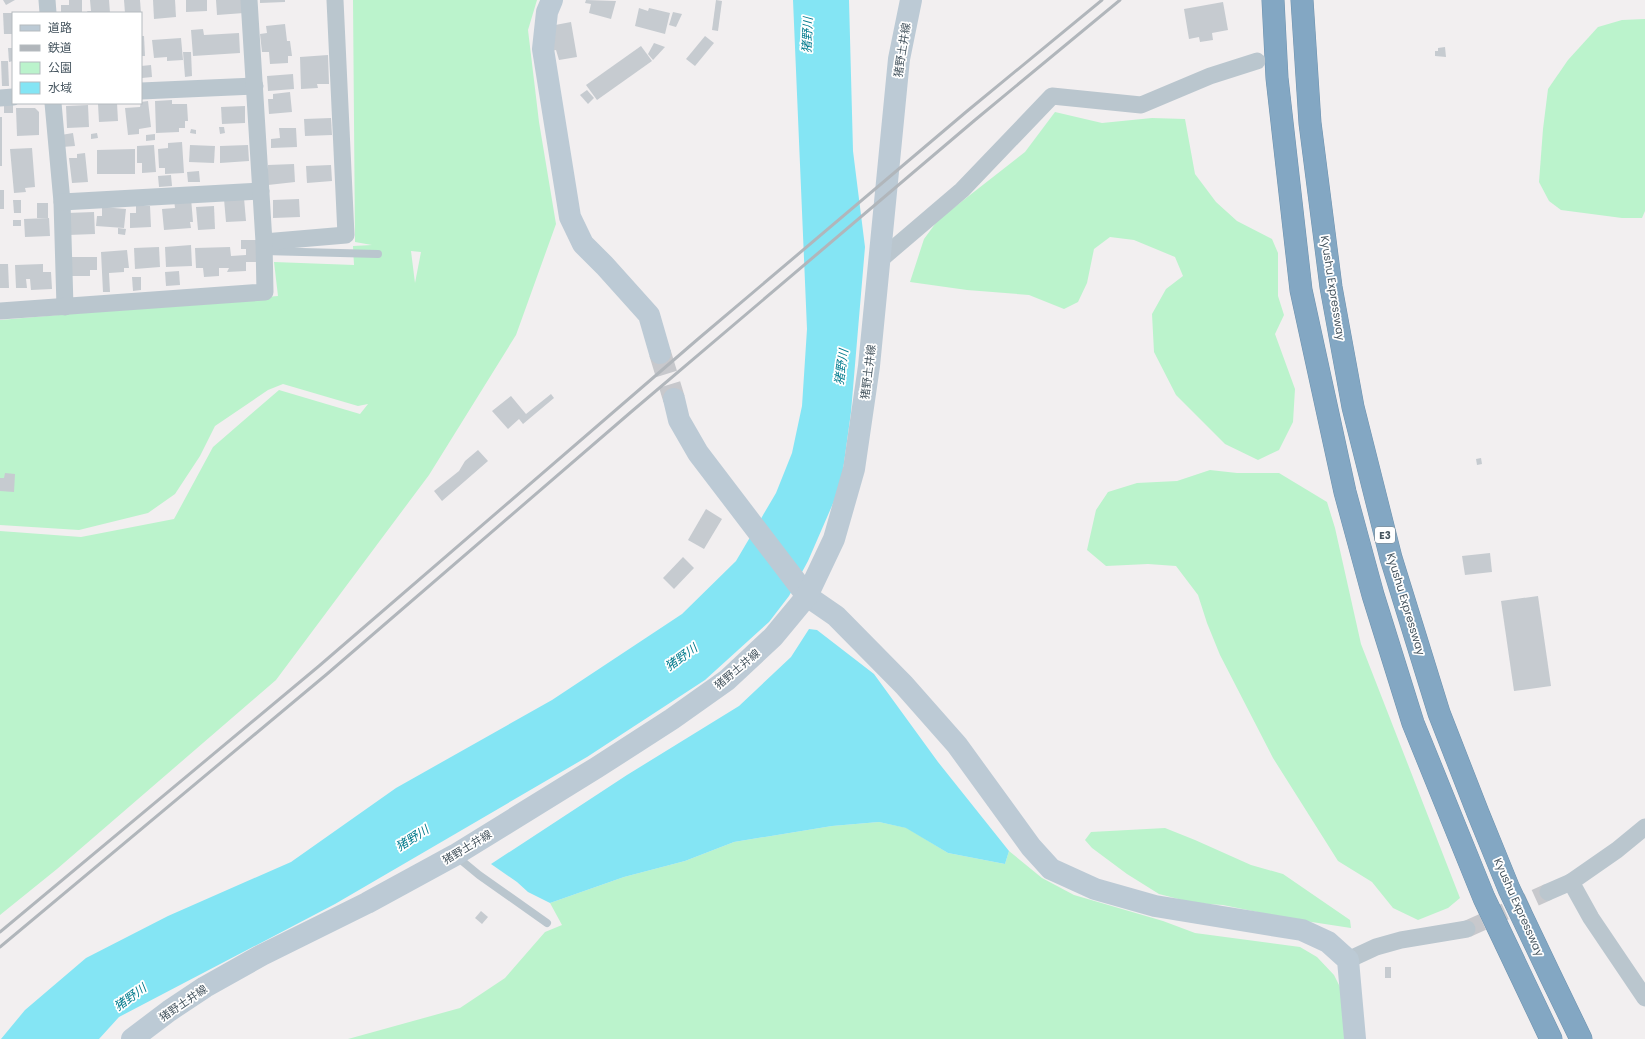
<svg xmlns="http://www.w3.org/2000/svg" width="1645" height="1039" viewBox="0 0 1645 1039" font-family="Poppins,'Noto Sans JP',sans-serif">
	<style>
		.green { fill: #bbf3cc; fill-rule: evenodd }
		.water { fill: #84e5f4 }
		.building { fill: #c6cbd0 }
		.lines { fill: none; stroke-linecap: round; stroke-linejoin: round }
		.street-tunnel { stroke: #c7c8cc; stroke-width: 17; stroke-dasharray: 17 8; stroke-linecap: butt }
		.secondary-tunnel { stroke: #c7c8cc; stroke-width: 22; stroke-dasharray: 22 11; stroke-linecap: butt }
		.highway-casing { stroke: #6e92ae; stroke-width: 23 }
		.lane { stroke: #bac6ce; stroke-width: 8 }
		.street { stroke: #bac6ce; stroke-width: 17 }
		.secondary { stroke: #bccad5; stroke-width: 22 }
		.highway { stroke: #83a7c3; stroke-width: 22 }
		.rail { stroke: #b1b6bb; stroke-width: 3 }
		.labels { text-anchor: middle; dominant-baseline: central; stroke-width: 3.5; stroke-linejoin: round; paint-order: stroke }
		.shield { fill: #fff; stroke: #7e888f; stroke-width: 1 }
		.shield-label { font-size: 10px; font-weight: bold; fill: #46555f }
		.street-label { font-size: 11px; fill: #46555f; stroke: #fff }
		.water-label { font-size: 12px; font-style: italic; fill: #047c8e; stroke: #fff }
	</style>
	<rect width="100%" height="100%" fill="#f2eff0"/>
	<g class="green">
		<path d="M353 0H537L528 30 539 122 556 224 516 335 429 475 276 680 57 869 0 915V531L81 537 174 519 213 447 279 390 360 414 368 404 358 406 283 384 268 390 215 426 200 456 175 494 148 513 79 530 0 525V320L278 296 274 262 354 265 353 246 372 245 355 242ZM411 251 421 252 415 283Z"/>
		<polygon points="1645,19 1645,211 1642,218 1622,218 1561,210 1549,201 1539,182 1543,129 1548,89 1568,60 1598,27 1622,20"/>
		<polygon points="1055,112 1102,123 1152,118 1185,119 1195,174 1216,202 1237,221 1272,239 1278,253 1278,296 1284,315 1275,334 1295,389 1293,422 1279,450 1258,460 1225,444 1176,395 1154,352 1152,314 1166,289 1183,276 1175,257 1134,240 1110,237 1094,249 1087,283 1078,302 1064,309 1029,295 967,290 910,282 924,239 938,220 1025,152"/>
		<polygon points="1210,470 1237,473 1279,473 1327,502 1335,528 1361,644 1460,898 1448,908 1418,920 1393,908 1372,882 1338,861 1273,758 1220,655 1207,623 1198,595 1176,566 1148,564 1106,566 1087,550 1096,510 1108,492 1137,483 1177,481"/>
		<polygon points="879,822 907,828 948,853 1005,864 1009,851 1042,878 1074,895 1163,921 1195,933 1300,947 1317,957 1334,975 1343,993 1344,1039 348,1039 460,1008 505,978 545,932 562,925 550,903 624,877 685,861 734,842 832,826"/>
		<polygon points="1165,828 1195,840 1251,865 1283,874 1350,920 1351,928 1292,919 1223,905 1194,903 1159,894 1127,874 1092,848 1085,840 1091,832"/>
	</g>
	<g class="water">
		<polygon points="793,0 849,0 853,151 865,247 851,412 841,485 808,561 789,596 769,622 705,680 587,757 335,904 119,1017 99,1039 1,1039 25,1010 86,958 168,916 291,862 396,788 552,700 682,614 736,561 776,493 792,453 802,406 807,329"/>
		<polygon points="809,629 817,630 874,674 938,762 1009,851 1005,864 948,853 906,828 879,822 832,826 734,842 685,861 624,877 550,903 528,892 517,882 491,864 627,775 739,706 791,657"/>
	</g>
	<g class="building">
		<polygon points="3,0 15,0 6,5"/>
		<polygon points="69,0 82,0 82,13 61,13 61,5 69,5"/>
		<polygon points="90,0 109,0 110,13 88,13 87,11 91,11"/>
		<polygon points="124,0 140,0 141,13 125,13"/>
		<polygon points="153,0 175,0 176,17 154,19"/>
		<polygon points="186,0 207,0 207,11 186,12"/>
		<polygon points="216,0 243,0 244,13 217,15"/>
		<polygon points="260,0 285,0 285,2 260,3"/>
		<polygon points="586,0 616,1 611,19 589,13 591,4 585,3"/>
		<polygon points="716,0 722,1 718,31 712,30"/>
		<polygon points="1223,2 1228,30 1212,33 1213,40 1200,42 1199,37 1189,39 1184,9"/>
		<polygon points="639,8 648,11 649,8 670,13 665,34 635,26"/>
		<polygon points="673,12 682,14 676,27 669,25"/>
		<polygon points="3,13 13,13 13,34 4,34"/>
		<polygon points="571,22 577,57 559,60 556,50 551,51 550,26"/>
		<polygon points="285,24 287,41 290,41 292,56 288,56 288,63 270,64 269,52 262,52 260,34 267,33 266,26"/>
		<polygon points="203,29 204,35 239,33 240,53 193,56 191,30"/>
		<polygon points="141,36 144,36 145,56 141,56"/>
		<polygon points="705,36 714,43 695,66 686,59"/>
		<polygon points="181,38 183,60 167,61 167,57 154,58 152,40"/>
		<polygon points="654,43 665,47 653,60 648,54"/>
		<polygon points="641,46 652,61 597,100 586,85"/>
		<polygon points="1445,47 1446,57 1435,56 1435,51 1438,51 1438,48"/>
		<polygon points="8,48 13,48 13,61 9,62"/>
		<polygon points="183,52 191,52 192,76 185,77"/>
		<polygon points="328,55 329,84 317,84 318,88 301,89 300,57"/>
		<polygon points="1,61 8,61 9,86 2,86"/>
		<polygon points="151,65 152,77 142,78 141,66"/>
		<polygon points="293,74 294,89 268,91 267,76"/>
		<polygon points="587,90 594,98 588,104 580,95"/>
		<polygon points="290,92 292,112 269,114 268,99 273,99 273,94"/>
		<polygon points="172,100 172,104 187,104 188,121 185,121 185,128 179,128 179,132 156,133 155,101"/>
		<polygon points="148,101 151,127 139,129 139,134 128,135 125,108 140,107 141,102"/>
		<polygon points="117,103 118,121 99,122 98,104"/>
		<rect x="4" y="105" width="9" height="8"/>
		<polygon points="88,105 89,127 67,128 66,106"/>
		<polygon points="245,106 245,123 222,124 221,107"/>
		<polygon points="16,108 35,108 39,112 39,135 17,136"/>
		<rect x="0" y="117" width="2" height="49"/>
		<polygon points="331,118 332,135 305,136 304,119"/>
		<polygon points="219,127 224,127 225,133 220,134"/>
		<polygon points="279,128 296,128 297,147 271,148 271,139 280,138"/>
		<polygon points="191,129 196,130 196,134 190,133"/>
		<polygon points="73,133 75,146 62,147 61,135"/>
		<polygon points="97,133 98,138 91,139 91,134"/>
		<polygon points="155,134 155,140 146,141 146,135"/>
		<polygon points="182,142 184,173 165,174 165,168 159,168 158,149 168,148 168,143"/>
		<polygon points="154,145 156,172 142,173 142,163 137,163 137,146"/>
		<polygon points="190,145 215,146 214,163 189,162"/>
		<polygon points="248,145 249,161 220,163 220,146"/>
		<polygon points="32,148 35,187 25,188 26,192 14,193 10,149"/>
		<polygon points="135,149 135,174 97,174 97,150"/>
		<polygon points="85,153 88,182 72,183 69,158 77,158 77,154"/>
		<polygon points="294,164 295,182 268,185 268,165"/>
		<polygon points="331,165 332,181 307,183 306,166"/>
		<polygon points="199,171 200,182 188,182 187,172"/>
		<polygon points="171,175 172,186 159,187 158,176"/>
		<rect x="0" y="190" width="4" height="19"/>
		<polygon points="191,198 193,222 190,222 191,228 164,230 162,209 175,208 174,199"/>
		<polygon points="244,198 246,221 226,222 224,199"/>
		<polygon points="299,199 300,217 273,218 273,200"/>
		<polygon points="13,200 21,200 21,213 14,213"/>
		<rect x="37" y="203" width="11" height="15"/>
		<polygon points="136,206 150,206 151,227 130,228 130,213 136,213"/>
		<polygon points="214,206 215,229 198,230 196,207"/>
		<polygon points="102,207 126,209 124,228 96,226 97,216 102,216"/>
		<polygon points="94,212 95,234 68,235 67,213"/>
		<polygon points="49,218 50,236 25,237 24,219"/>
		<rect x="13" y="220" width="8" height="6"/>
		<polygon points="118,228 126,229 125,235 118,234"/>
		<polygon points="241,240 256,240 261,262 246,262 246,271 227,272 229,268 219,268 219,276 204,277 203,268 196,268 195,248 230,247 231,256 246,255 246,249 241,249"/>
		<polygon points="191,245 192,266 166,267 165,247"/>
		<polygon points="159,247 160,267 135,269 134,248"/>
		<polygon points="127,250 129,268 124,268 124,272 109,273 110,292 103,292 101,252"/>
		<polygon points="71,257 97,257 97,270 90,270 90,276 71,276"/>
		<polygon points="0,264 8,264 9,288 0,288"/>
		<polygon points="43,264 43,272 51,272 52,289 31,290 30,279 26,279 27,288 16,288 15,265"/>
		<polygon points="179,271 180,285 166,286 165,272"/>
		<polygon points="132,277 141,277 141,290 133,291"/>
		<polygon points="551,394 554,398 523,424 519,419 508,429 492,411 511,396 526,414"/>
		<polygon points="478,450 488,461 442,501 434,491 459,471 465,461"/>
		<polygon points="1481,458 1482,464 1477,465 1476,459"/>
		<polygon points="5,473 15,474 14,492 0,491 0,478 4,478"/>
		<polygon points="706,509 722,519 704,549 688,540"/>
		<polygon points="1490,553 1492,572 1465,575 1462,556"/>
		<polygon points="683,557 694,568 674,589 663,578"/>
		<polygon points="1538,596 1551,686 1514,691 1501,601"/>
		<polygon points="481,911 488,917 482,924 475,918"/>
		<rect x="1385" y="967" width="6" height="11"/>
	</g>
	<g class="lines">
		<polyline class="street-tunnel" points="1467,929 1548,892"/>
		<polyline class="secondary-tunnel" points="660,353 674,399"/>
		<g class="highway-casing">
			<g id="highway">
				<polyline points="1273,0 1277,78 1301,290 1345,492 1373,595 1413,723 1484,898 1551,1039"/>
				<polyline points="1302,0 1310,123 1331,287 1353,407 1391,558 1439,713 1478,813 1509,889 1550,975 1581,1039"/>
			</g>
		</g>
		<g class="lane">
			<polyline points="264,251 378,254"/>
			<polyline points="456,856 479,875 547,923"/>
		</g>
		<g class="street">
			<polyline points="47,0 48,13"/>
			<polyline points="141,91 255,86"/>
			<polyline points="0,98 13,97"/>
			<polyline points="53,103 62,202 65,307"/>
			<polyline points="62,202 261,191"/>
			<polyline points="264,242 346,235 335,0"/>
			<polyline points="880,260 962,190 1052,96 1141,105 1210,76 1257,61"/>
			<polyline points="0,311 265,292 264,242 249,0"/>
			<polyline points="1571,882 1591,918 1645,998"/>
			<polyline points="1548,892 1571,882 1617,850 1645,827"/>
			<polyline points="1348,960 1376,947 1401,940 1467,929"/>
		</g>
		<g class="secondary">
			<polyline points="552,0 547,12 543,49 570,217 583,244 605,266 649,315 660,353"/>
			<polyline points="674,399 679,420 698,453 807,596 836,616 904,685 957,745 1031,847 1051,869 1095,889 1155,906 1302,930 1328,942 1348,960 1355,1039"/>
			<polyline points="132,1039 169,1011 205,987 262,955 367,903 455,855 596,768 672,719 727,680 773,637 807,596 834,539 854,469 869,366 899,59 911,0"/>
		</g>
		<use href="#highway" class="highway"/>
		<g class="rail">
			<polyline points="0,932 319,666 698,339 966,112 1102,0"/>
			<polyline points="0,947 327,674 631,412 975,120 1120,0"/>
		</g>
	</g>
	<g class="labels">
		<rect class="shield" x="1375" y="527" width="20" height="16" rx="3"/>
		<g class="shield-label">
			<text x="1385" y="535">E3</text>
		</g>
		<g class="street-label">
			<text transform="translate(902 50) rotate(-81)">猪野土井線</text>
			<text transform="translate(1333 288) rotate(81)">Kyushu Expressway</text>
			<text transform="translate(868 372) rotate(-83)">猪野土井線</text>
			<text transform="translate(1406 604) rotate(73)">Kyushu Expressway</text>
			<text transform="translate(737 669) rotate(-40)">猪野土井線</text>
			<text transform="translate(467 847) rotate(-31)">猪野土井線</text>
			<text transform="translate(1519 907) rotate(66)">Kyushu Expressway</text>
			<text transform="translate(183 1003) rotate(-34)">猪野土井線</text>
		</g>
		<g class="water-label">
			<text transform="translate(807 35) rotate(-88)">猪野川</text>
			<text transform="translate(841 367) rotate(-82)">猪野川</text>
			<text transform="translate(681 657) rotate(-36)">猪野川</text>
			<text transform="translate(412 838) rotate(-33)">猪野川</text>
			<text transform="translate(130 997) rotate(-36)">猪野川</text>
		</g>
	</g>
	<rect x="12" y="12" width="130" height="92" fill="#ffffff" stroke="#b5bbbf"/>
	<rect x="20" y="25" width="20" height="6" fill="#bccad5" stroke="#b5bbbf"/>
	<text x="48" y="32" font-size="12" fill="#46555f">道路</text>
	<rect x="20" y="45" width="20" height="6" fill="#b1b6bb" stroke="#b5bbbf"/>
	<text x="48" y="52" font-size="12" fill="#46555f">鉄道</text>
	<rect x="20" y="62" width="20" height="12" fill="#bbf3cc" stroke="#b5bbbf"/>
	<text x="48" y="72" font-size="12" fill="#46555f">公園</text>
	<rect x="20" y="82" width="20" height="12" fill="#84e5f4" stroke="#b5bbbf"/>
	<text x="48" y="92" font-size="12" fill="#46555f">水域</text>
</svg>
